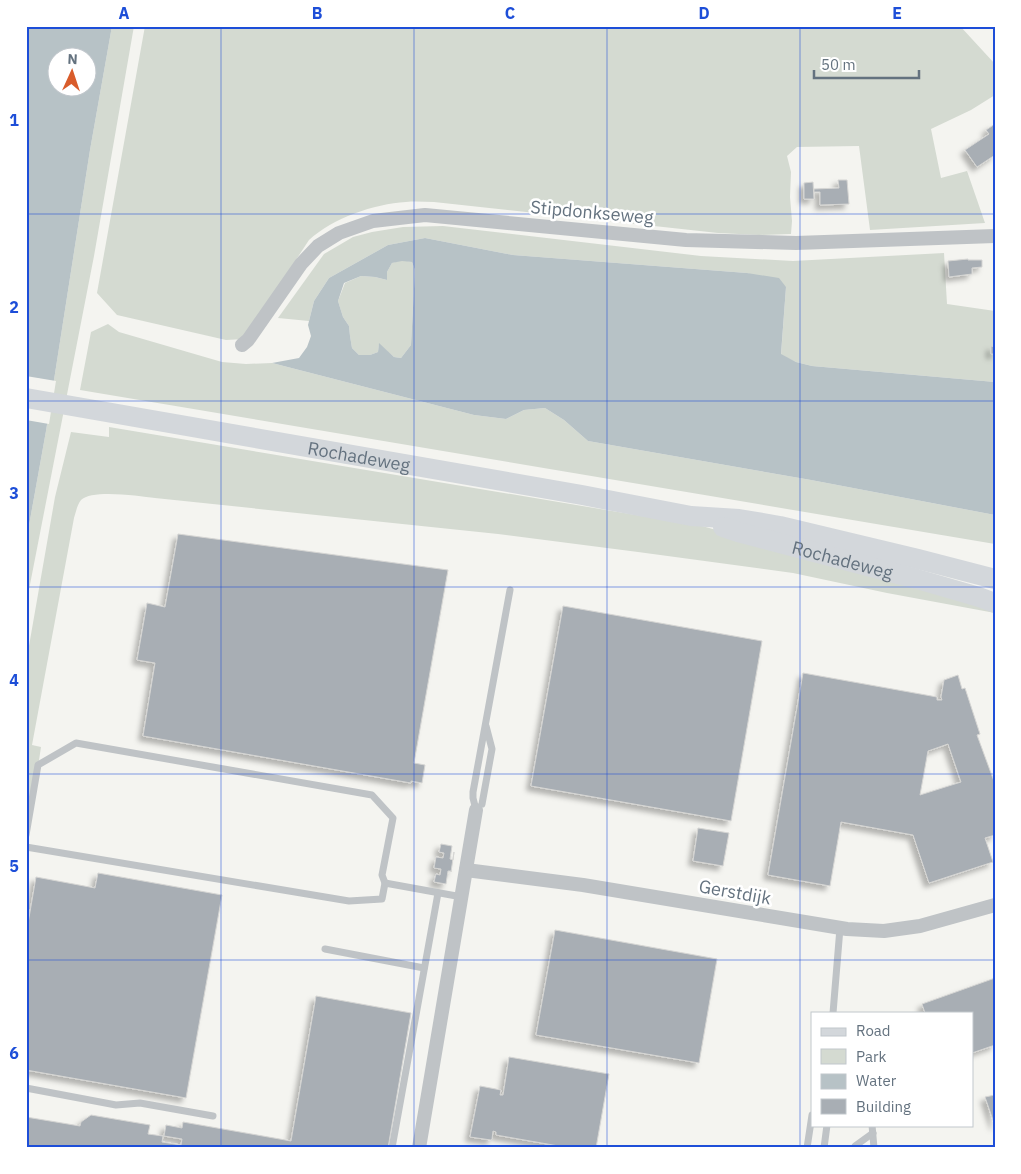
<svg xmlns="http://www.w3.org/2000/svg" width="1021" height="1174" viewBox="0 0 1021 1174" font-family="'IBM Plex Sans',sans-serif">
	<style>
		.green { fill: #d4dad1 }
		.water { fill: #b7c2c6; fill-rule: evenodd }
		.pier { fill: #f4f4f0; fill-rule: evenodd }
		.building { fill: #a8aeb4; stroke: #d5d5d3; fill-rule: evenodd; filter: url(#shadow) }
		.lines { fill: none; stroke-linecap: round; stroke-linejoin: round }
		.service { stroke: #bfc3c6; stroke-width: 7 }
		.minor { stroke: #bfc3c6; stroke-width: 14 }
		.secondary { stroke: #d3d7db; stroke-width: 20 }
		.grid { fill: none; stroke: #1d4ed8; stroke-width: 1; stroke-opacity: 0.55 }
		.labels { text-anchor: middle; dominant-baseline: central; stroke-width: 5; stroke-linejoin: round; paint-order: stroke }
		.street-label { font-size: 18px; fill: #64727f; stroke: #fff }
		.neatline { fill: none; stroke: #1d4ed8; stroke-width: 2 }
		.grid-label { font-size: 16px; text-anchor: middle; font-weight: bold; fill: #1d4ed8 }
	</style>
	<defs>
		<filter id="shadow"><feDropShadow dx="-4.5" dy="4.5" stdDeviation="2.5" flood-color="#0004"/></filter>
	</defs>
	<rect width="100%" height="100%" fill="#f4f4f0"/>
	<g class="green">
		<polygon points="112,26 134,26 94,256 26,605 26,542 46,431 90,150"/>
		<path d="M145 26H960L995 64V95L971 110 931 129 941 178 967 171 985 223 870 230 859 146 797 147 787 156 791 172 790 197 792 221 791 234 759 235 718 233 434 202C425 202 416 201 406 202 374 204 333 218 309 240L244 339 226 340 117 315 97 293Z"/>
		<polygon points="443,226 701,256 793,261 944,253 947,304 995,311 995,382 812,366 796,362 781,355 786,287 747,273 513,255 425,238 388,245 329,278 314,301 309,321 278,318 324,254 353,237 372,232 403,227"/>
		<polygon points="402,260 412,262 415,270 411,345 401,358 394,357 379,344 378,352 370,355 359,355 352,348 350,336 349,326 343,317 338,301 345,283 361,276 375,277 387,280 387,272 392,263"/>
		<polygon points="108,324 119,332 222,362 246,364 272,363 474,415 506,419 524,410 545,408 564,420 588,441 811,480 995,515 995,544 80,390 91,332"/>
		<path d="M109 427 702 526 989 606 995 613 887 593 793 573 638 552 498 534 155 498C139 496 92 489 81 500 77 505 76 512 74 518L32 745 41 747 26 847V663L55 497 71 432 109 437Z"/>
	</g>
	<g class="water">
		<path d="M26 26H112L90 150 46 431 26 542ZM58 58H88V88H58ZM36 378 44 380 36 421 28 419Z"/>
		<path d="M425 238 513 255 747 273 779 278 786 287 781 354 796 362 812 366 995 382V515L811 480 588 441 564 420 545 408 524 410 506 419 474 415 272 363 299 358 307 347 311 336 308 325 314 301 329 278 388 245ZM402 261 412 262 415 270 411 345 401 358 394 357 379 343 378 352 370 355H359L352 348 350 336 349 326 343 317 338 301 344 283 361 276 375 277 387 280V272L392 263Z"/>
	</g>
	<path class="pier" d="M26 376 56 381 49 424 26 420ZM37 381H41L35 418 31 417Z"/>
	<g class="building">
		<polygon points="995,124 995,155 977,167 965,150 989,134 986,130"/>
		<polygon points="838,180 847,180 849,204 820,205 820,192 814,192 814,189 839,188"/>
		<polygon points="813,182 814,199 804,199 804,183"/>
		<polygon points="968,259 968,260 982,260 982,267 972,268 972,274 949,277 948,261"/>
		<polygon points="991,346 995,347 995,354 991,354"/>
		<polygon points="178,534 448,570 414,763 425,765 422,783 411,781 411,783 143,736 155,663 137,660 147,603 165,607"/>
		<polygon points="563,606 762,641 731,821 531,786"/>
		<path d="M803 673 937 697V700H942L941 697 944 680 958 675 962 689 965 688 980 734 977 735 995 784V835L985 838 993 862 929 883 913 835 841 822 830 886 768 875ZM948 744 961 782 920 795 928 751Z"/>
		<polygon points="698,828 729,833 723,866 693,861"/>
		<polygon points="441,844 452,846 450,859 453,860 454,852 451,872 451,871 448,871 446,884 434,882 436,874 440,875 441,869 434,868 436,857 443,858 444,853 439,852"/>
		<polygon points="98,873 222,895 186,1098 26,1070 26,935 36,877 95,888"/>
		<polygon points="555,930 717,959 699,1063 536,1035"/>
		<polygon points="995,978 995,1045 972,1053 972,1013 925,1013 922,1004"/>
		<polygon points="316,996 411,1013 388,1148 26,1148 26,1117 80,1126 81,1122 91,1115 150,1125 148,1134 163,1136 162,1142 181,1145 182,1139 164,1136 166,1125 182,1128 183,1122 291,1141"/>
		<polygon points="509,1057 609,1074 596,1148 570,1148 496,1135 496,1132 493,1131 492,1139 491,1140 470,1137 480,1086 501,1090 500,1095 503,1095"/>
		<polygon points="995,1095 995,1126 985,1097"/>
	</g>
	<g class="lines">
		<g class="service">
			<polyline points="482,804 492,749 486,726"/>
			<polyline points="476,810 473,798 473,792 510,590"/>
			<polyline points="26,835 38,765 76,743 372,795 393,818 382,875 385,883"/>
			<polyline points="26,847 349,901 382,899 385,883 462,897"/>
			<polyline points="325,949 424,968"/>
			<polyline points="833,1013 840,928"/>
			<polyline points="26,1088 116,1105 140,1103 213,1116"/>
			<polyline points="872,1125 874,1148"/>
			<polyline points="392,1148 438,893"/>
			<polyline points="807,1148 812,1115"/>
			<polyline points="824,1148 827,1125"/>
			<polyline points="855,1148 855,1146 873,1133"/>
		</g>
		<g class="minor">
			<polyline points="242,345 248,340 301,264 318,246 339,233 373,221 425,215 686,240 796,243 995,236"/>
			<polyline points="466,870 583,885 847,929 884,931 920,926 995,905"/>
			<polyline points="419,1148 476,810"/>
		</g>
		<g class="secondary">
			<path id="s1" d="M26 398 582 495 691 516 739 519 780 526 918 559 995 579"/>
			<path id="s2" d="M723 527 738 532 917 579 979 597 995 603"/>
		</g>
	</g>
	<path class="grid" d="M221 26V1148M414 26V1148M607 26V1148M800 26V1148M26 214H995M26 401H995M26 587H995M26 774H995M26 960H995"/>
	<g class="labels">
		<g class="street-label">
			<text transform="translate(592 212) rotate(5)">Stipdonkseweg</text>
			<text stroke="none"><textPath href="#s1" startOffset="338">Rochadeweg</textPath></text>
			<text stroke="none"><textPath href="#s2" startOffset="124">Rochadeweg</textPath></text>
			<text transform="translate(735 892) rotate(10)">Gerstdijk</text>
		</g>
	</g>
	<rect width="1021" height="1174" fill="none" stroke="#ffffff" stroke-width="55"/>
	<rect x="811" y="1012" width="162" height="115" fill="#ffffff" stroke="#c1c7cc"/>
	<rect x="821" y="1028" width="25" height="8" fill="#d3d7db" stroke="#c1c7cc"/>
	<text x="856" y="1036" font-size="15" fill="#64727f">Road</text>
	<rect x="821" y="1049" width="25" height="15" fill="#d4dad1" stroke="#c1c7cc"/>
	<text x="856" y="1062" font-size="15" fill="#64727f">Park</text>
	<rect x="821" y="1074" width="25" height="15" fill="#b7c2c6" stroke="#c1c7cc"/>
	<text x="856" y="1086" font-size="15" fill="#64727f">Water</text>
	<rect x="821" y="1099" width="25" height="15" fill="#a8aeb4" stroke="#c1c7cc"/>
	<text x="856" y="1112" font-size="15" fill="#64727f">Building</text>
	<g transform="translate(72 72) rotate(3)"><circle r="24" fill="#ffffff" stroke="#c1c7cc"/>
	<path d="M0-4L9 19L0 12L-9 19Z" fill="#d95c2b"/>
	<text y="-8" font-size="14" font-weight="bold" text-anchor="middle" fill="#64727f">N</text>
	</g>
	<path d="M814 70v8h105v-8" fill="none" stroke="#64727f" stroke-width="2.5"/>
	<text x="821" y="70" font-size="15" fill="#64727f" stroke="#ffffff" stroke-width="4" paint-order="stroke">50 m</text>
	<rect x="28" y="28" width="966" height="1118" class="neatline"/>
	<g class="grid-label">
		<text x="124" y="19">A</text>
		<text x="317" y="19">B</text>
		<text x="510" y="19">C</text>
		<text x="704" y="19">D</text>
		<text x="897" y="19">E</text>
		<text x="14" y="126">1</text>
		<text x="14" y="313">2</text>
		<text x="14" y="499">3</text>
		<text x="14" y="686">4</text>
		<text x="14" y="872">5</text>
		<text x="14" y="1059">6</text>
	</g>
</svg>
